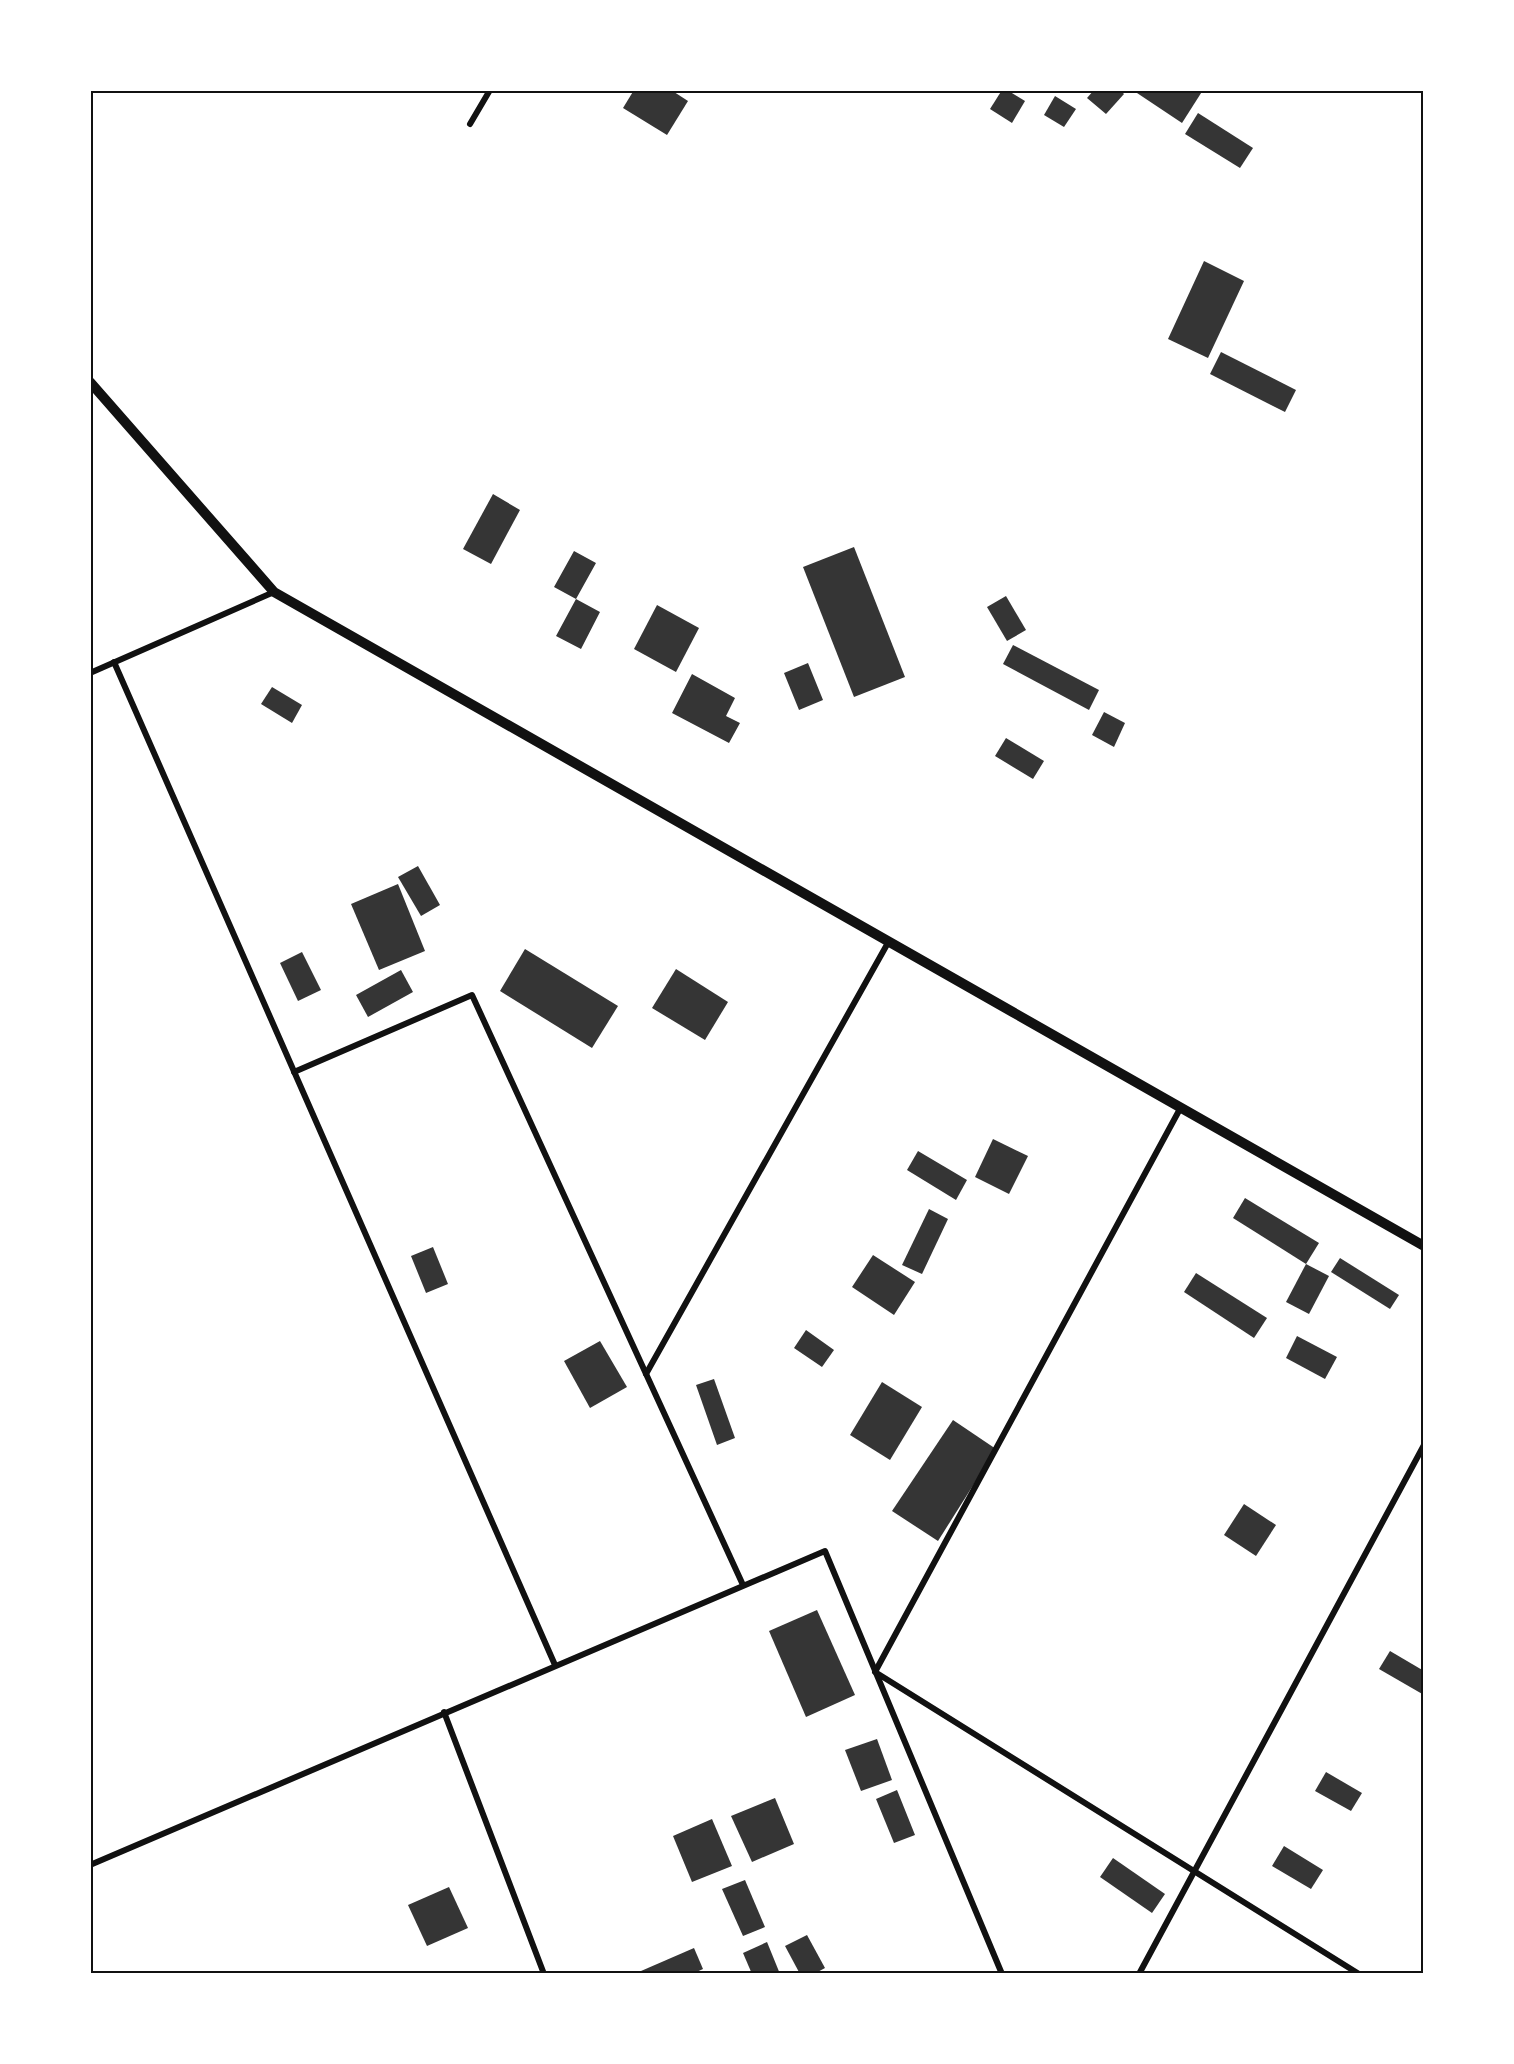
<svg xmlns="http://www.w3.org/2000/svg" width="1514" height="2064" viewBox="0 0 1514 2064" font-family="Overpass,sans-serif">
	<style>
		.building { fill: #353535 }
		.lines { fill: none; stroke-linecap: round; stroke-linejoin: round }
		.minor { stroke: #111; stroke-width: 6 }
		.tertiary { stroke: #111; stroke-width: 10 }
		.neatline { fill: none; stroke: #111; stroke-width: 2 }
	</style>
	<rect width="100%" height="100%" fill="#fff"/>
	<g class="building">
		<polygon points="634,90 671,90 688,101 667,135 623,108"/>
		<polygon points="1002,90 1007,90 1025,101 1012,123 990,109"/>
		<polygon points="1094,90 1120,90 1124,94 1106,114 1087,98"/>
		<polygon points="1135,90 1203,90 1182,123 1134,91"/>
		<polygon points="1055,96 1076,109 1064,127 1044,115"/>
		<polygon points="1198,113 1253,148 1240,168 1185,134"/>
		<polygon points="1204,261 1244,281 1208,358 1168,339"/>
		<polygon points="1221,352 1296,390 1285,412 1210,374"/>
		<polygon points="493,494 520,510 491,564 463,549"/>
		<polygon points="854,547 905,677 854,697 803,567"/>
		<polygon points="574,551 596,563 576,599 600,612 581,649 556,636 576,599 554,587"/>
		<polygon points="1006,596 1026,630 1007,641 987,607"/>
		<polygon points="657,605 699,628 676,672 634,649"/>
		<polygon points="1013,645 1099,690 1089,710 1003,664"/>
		<polygon points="808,663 823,700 799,710 784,673"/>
		<polygon points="692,674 735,698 726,716 740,723 729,743 672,713"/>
		<polygon points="272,687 302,705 292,723 261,704"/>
		<polygon points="1104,712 1125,723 1114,747 1092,735"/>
		<polygon points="1006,738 1044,761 1033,779 995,756"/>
		<polygon points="418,866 440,905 421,916 398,877"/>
		<polygon points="398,884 425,951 379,970 351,904"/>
		<polygon points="525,949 618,1006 592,1048 500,991"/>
		<polygon points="302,952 321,990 298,1001 280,963"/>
		<polygon points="676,969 728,1002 705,1040 652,1008"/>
		<polygon points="401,970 413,992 368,1017 356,995"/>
		<polygon points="993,1139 1028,1156 1009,1194 975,1177"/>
		<polygon points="918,1151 967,1180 956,1200 907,1170"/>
		<polygon points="1245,1198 1319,1243 1306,1264 1233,1218"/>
		<polygon points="929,1209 948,1219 922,1274 902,1265"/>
		<polygon points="433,1247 448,1284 426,1293 411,1256"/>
		<polygon points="873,1255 915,1282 894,1315 852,1287"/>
		<polygon points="1340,1258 1399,1295 1390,1309 1331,1272"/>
		<polygon points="1306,1264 1329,1276 1309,1314 1286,1302"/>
		<polygon points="1196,1273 1267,1318 1254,1338 1184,1292"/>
		<polygon points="806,1330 834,1350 822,1367 794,1348"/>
		<polygon points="1297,1336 1337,1357 1325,1379 1286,1358"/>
		<polygon points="600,1341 627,1387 590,1408 564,1361"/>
		<polygon points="714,1379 735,1438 717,1445 696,1385"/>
		<polygon points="882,1382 922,1407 890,1460 850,1435"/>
		<polygon points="953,1420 996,1449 938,1541 892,1511"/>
		<polygon points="1244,1504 1276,1525 1256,1556 1224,1535"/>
		<polygon points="817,1610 855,1695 806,1717 769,1631"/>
		<polygon points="1390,1651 1424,1671 1424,1695 1379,1669"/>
		<polygon points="877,1739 892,1780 861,1791 845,1750"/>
		<polygon points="1326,1772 1362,1793 1351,1811 1315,1791"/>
		<polygon points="897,1790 915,1835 894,1843 876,1799"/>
		<polygon points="775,1798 794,1844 752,1862 731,1816"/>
		<polygon points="712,1819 732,1866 692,1882 673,1836"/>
		<polygon points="1284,1846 1323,1870 1311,1889 1272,1866"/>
		<polygon points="1113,1858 1165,1894 1152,1913 1100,1877"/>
		<polygon points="745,1880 765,1927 743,1936 722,1889"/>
		<polygon points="449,1887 468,1928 427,1946 408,1905"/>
		<polygon points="807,1935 825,1968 814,1974 800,1974 785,1946"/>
		<polygon points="767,1942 780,1974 752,1974 743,1953"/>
		<polygon points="694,1948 703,1969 692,1974 642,1974 641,1971"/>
	</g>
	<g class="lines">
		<g class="minor">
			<polyline points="470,124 490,90"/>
			<polyline points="114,662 555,1665"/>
			<polyline points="90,673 274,592"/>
			<polyline points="294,1072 472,995 743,1585"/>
			<polyline points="1181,1107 875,1672 1359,1974"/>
			<polyline points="646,1374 889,941"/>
			<polyline points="444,1712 544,1974"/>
			<polyline points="90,1865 825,1551 1002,1974"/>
			<polyline points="1139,1974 1424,1445"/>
		</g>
		<polyline class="tertiary" points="90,382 274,592 1424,1246"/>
	</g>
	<rect width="1514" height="2064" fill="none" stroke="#ffffff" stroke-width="183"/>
	<rect x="92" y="92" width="1330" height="1880" class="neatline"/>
</svg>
